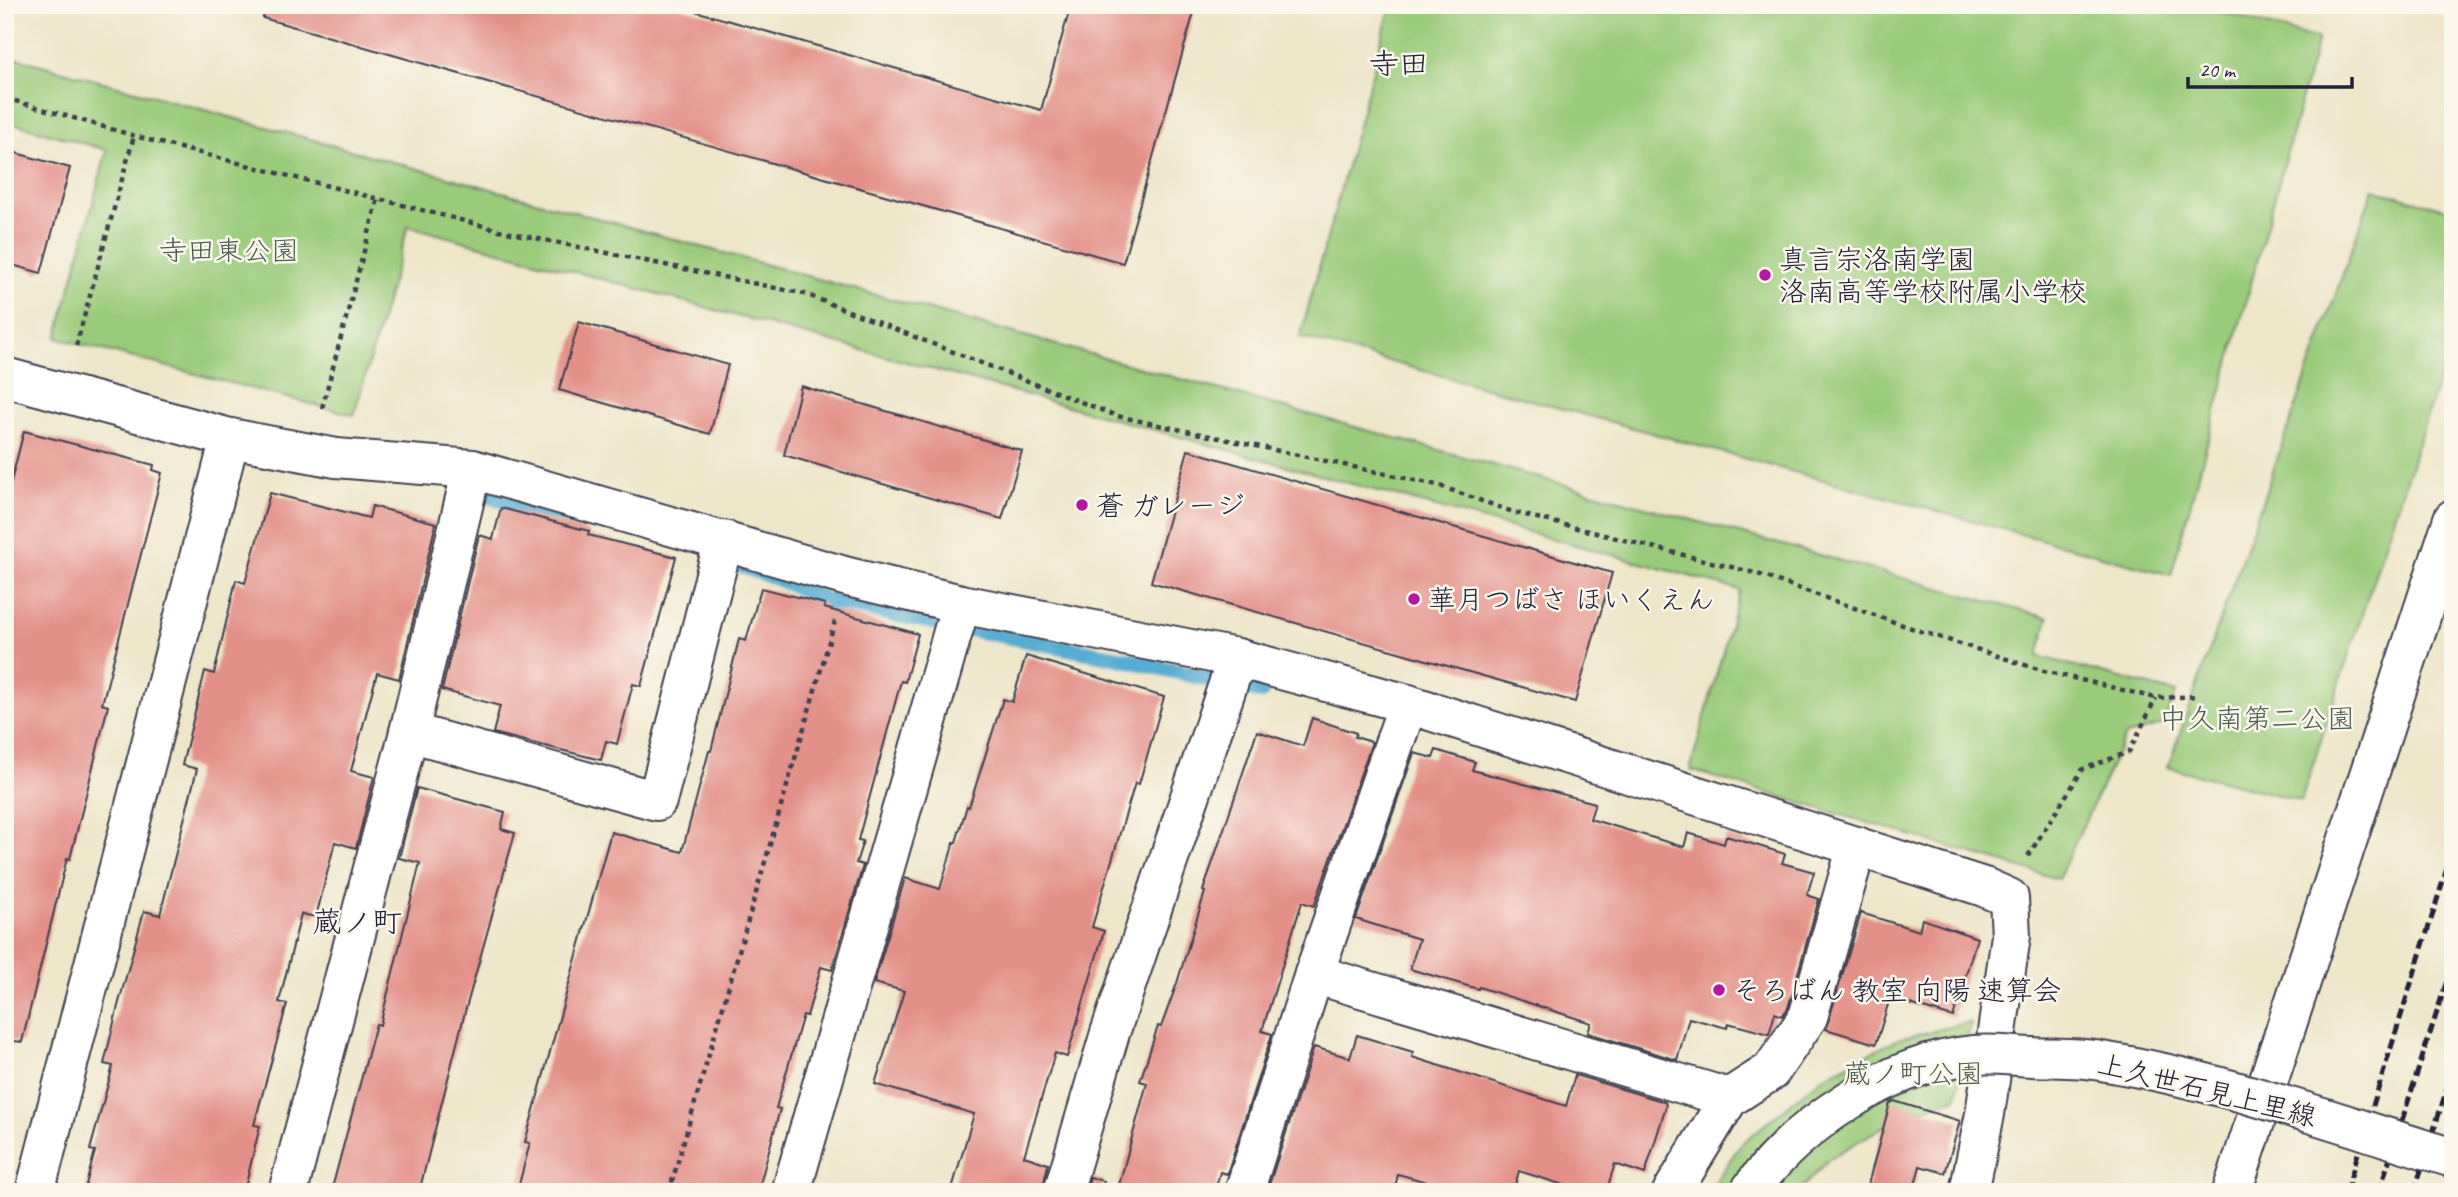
<svg xmlns="http://www.w3.org/2000/svg" width="2458" height="1197" viewBox="0 0 2458 1197" font-family="Caveat,'Klee One',sans-serif">
	<style>
		.green { fill: #9acb7a; stroke: #5e765a; stroke-width: 2 }
		.lines { fill: none; stroke-linecap: round; stroke-linejoin: round }
		.stream { stroke: #56add3; stroke-width: 16 }
		.building { fill: #e39088 }
		.street-casing { stroke: #413f50; stroke-width: 42 }
		.secondary-casing { stroke: #413f50; stroke-width: 42 }
		.path { stroke: #413f50; stroke-width: 4.5; stroke-dasharray: 5 5; stroke-linecap: butt }
		.street { stroke: #fff; stroke-width: 38 }
		.secondary { stroke: #fff; stroke-width: 38 }
		.rail { stroke: #22223b; stroke-width: 5; stroke-dasharray: 10 5; stroke-linecap: butt }
		.secondary-bridge-casing { stroke: #413f50; stroke-width: 42; stroke-linecap: butt }
		.secondary-bridge { stroke: #fff; stroke-width: 38 }
		.poi-dot { fill: #b5179e; stroke: #fbf7ec; stroke-width: 2.5 }
		.labels { text-anchor: middle; dominant-baseline: central; stroke-width: 5; stroke-linejoin: round; paint-order: stroke }
		.park-label { font-size: 28px; fill: #4c5d51; stroke: #fbf7ec }
		.poi-label { font-size: 28px; fill: #22223b; stroke: #fbf7ec; text-anchor: start }
		.street-label { font-size: 28px; fill: #22223b; stroke: #fbf7ec }
		.neighbourhood-label { font-size: 30px; fill: #22223b; stroke: #fbf7ec }
	</style>
	<rect width="100%" height="100%" fill="#fbf7ec"/>
	<filter id="ink" filterUnits="userSpaceOnUse"><feTurbulence type="fractalNoise" baseFrequency=".0143" numOctaves="2"/><feDisplacementMap in="SourceGraphic" scale="14" xChannelSelector="R" yChannelSelector="G"/><feConvolveMatrix kernelMatrix="1 2 1 2 8 2 1 2 1" color-interpolation-filters="sRGB"/></filter>
	<filter id="wash" filterUnits="userSpaceOnUse"><feTurbulence type="fractalNoise" baseFrequency=".00686" numOctaves="4" result="noise"/><feDisplacementMap in="SourceGraphic" scale="28" xChannelSelector="R" yChannelSelector="G"/><feGaussianBlur stdDeviation="1.57" result="paint"/><feColorMatrix in="noise" values="0 0 0 0 0 0 0 0 0 0 0 0 0 0 0 0 0 1.4 0 .05"/><feComposite in="paint" operator="in"/></filter>
	<g filter="url(#wash)">
		<rect width="100%" height="100%" fill="#eee6c9"/>
		<g class="green">
			<polygon points="1391,5 2195,5 2318,39 2171,575 1300,337"/>
			<polygon points="5,55 2048,618 2038,656 2176,693 2164,724 2125,736 2058,879 1690,770 1740,590 408,226 354,415 57,338 107,150 5,121"/>
			<polygon points="2373,189 2453,211 2453,336 2301,801 2168,767"/>
			<polygon points="1971,1022 1956,1098 1903,1115 1829,1159 1798,1192 1709,1192 1740,1145 1823,1077 1898,1039"/>
		</g>
		<g class="lines">
			<g class="stream">
				<polyline points="467,489 514,504 577,518"/>
				<polyline points="733,563 774,577 831,602 1129,660 1261,692"/>
			</g>
		</g>
		<g id="blocks">
			<g class="building">
				<polygon points="264,5 674,5 1041,110 1071,5 1196,5 1123,263 263,18"/>
				<polygon points="5,150 70,168 41,273 5,263"/>
				<polygon points="579,322 728,365 710,434 559,390"/>
				<polygon points="801,386 1022,451 1002,519 784,455"/>
				<polygon points="24,431 154,465 153,470 162,473 102,704 108,706 70,859 67,858 22,1042 5,1040 5,505"/>
				<polygon points="1188,450 1612,573 1575,702 1151,582"/>
				<polygon points="270,493 369,518 372,506 436,523 399,679 377,673 351,771 374,777 356,848 335,842 316,917 301,914 279,1002 287,1004 254,1125 260,1126 244,1192 84,1192 95,1151 90,1150 113,1066 104,1064 118,1006 144,911 160,915 197,769 182,765 205,671 214,674 236,580 245,583"/>
				<polygon points="501,508 589,531 588,535 676,557 641,686 633,684 617,744 606,741 601,760 493,733 500,706 442,690 479,535 493,539"/>
				<polygon points="761,588 825,604 824,608 918,634 905,682 901,681 858,840 863,841 856,863 863,865 832,970 821,967 807,1016 803,1015 776,1108 780,1109 758,1192 517,1192 530,1143 525,1142 611,832 682,852 709,751 711,751 739,639 746,641"/>
				<polygon points="1026,656 1164,697 1139,784 1135,783 1092,927 1104,931 1067,1057 1055,1053 1024,1156 1048,1164 1042,1192 951,1192 974,1114 875,1084 904,991 874,983 905,878 940,889 954,842 956,842 967,806 969,807 1003,699 1012,702"/>
				<polygon points="1312,718 1356,733 1355,737 1372,742 1314,906 1302,902 1262,1031 1272,1034 1227,1174 1220,1172 1215,1192 1117,1192 1147,1083 1140,1081 1158,1026 1161,1027 1177,983 1205,892 1203,891 1257,731 1303,746"/>
				<polygon points="1436,750 1475,762 1472,770 1595,803 1590,819 1684,847 1688,833 1724,844 1726,836 1785,854 1782,863 1814,872 1807,895 1819,899 1788,1008 1782,1016 1775,1013 1769,1034 1728,1023 1727,1028 1689,1018 1677,1060 1588,1033 1591,1023 1479,987 1478,989 1410,969 1419,939 1356,919 1414,753 1433,758"/>
				<polygon points="417,788 505,812 501,829 515,833 465,1012 419,1192 331,1192 376,1024 380,1025 420,863 399,858"/>
				<polygon points="1861,913 1919,931 1922,919 1977,938 1953,1017 1890,998 1876,1044 1826,1029"/>
				<polygon points="1357,1035 1413,1052 1412,1057 1566,1106 1575,1075 1665,1102 1666,1106 1645,1174 1615,1164 1606,1192 1586,1192 1519,1171 1513,1192 1463,1192 1398,1174 1394,1192 1294,1192 1269,1185 1314,1047 1350,1058"/>
				<polygon points="1894,1101 1960,1121 1945,1173 1920,1166 1913,1192 1866,1192 1890,1103"/>
				<polygon points="1090,1177 1104,1181 1102,1192 1086,1192"/>
			</g>
		</g>
	</g>
	<g filter="url(#ink)">
		<use href="#blocks" fill-opacity="0" stroke="#413f50" stroke-width="2"/>
		<g class="lines">
			<g class="street-casing">
				<g id="street">
					<polyline points="5,377 230,438 336,458 472,469 848,577 961,604 1237,658 1408,704 1984,887 2009,898 2011,936 1985,1114 1969,1192"/>
					<polyline points="409,732 657,801 724,540"/>
					<polyline points="1314,974 1729,1098"/>
					<polyline points="35,1192 230,438"/>
					<polyline points="288,1192 409,732 472,469"/>
					<polyline points="791,1192 961,604"/>
					<polyline points="1063,1192 1110,1033 1237,658"/>
					<polyline points="1244,1192 1314,974 1408,704"/>
					<polyline points="1672,1192 1729,1098 1771,1071 1808,1017 1857,846"/>
				</g>
			</g>
			<g class="secondary-casing">
				<polyline id="secondary" points="2232,1192 2453,519"/>
			</g>
			<g class="path">
				<polyline points="5,98 149,140 511,233 805,294 1117,416 1437,485 1513,512 1755,573 1917,630 2044,671 2156,698 2199,696"/>
				<polyline points="76,346 134,136"/>
				<polyline points="322,408 378,199"/>
				<polyline points="2028,856 2083,769 2129,752 2156,698"/>
				<polyline points="669,1192 835,621"/>
			</g>
			<use href="#street" class="street"/>
			<use href="#secondary" class="secondary"/>
			<g class="rail">
				<polyline points="2346,1192 2453,849"/>
				<polyline points="2379,1192 2453,962"/>
				<polyline points="2414,1192 2453,1070"/>
				<polyline points="2447,1192 2453,1174"/>
			</g>
			<g class="secondary-bridge-casing">
				<path id="secondary-bridge" d="M1749 1192C1797 1124 1890 1063 1974 1055 1992 1053 2013 1056 2032 1057 2055 1058 2078 1057 2101 1061 2221 1080 2337 1123 2453 1158"/>
			</g>
			<use href="#secondary-bridge" class="secondary-bridge"/>
		</g>
	</g>
	<g class="poi-dot">
		<circle cx="1765" cy="275" r="7"/>
		<circle cx="1082" cy="505" r="7"/>
		<circle cx="1414" cy="599" r="7"/>
		<circle cx="1719" cy="990" r="7"/>
	</g>
	<g class="labels">
		<g class="park-label">
			<text x="229" y="250">寺田東公園</text>
			<text x="2257" y="718">中久南第二公園</text>
			<text x="1913" y="1073">蔵ノ町公園</text>
		</g>
		<g class="poi-label">
			<text x="1779" y="259">真言宗洛南学園<tspan x="1779" dy="32">洛南高等学校附属小学校</tspan></text>
			<text x="1096" y="505">蒼 ガレージ</text>
			<text x="1428" y="599">華月つばさ ほいくえん</text>
			<text x="1733" y="990">そろばん 教室 向陽 速算会</text>
		</g>
		<g class="street-label">
			<text transform="translate(2207 1090) rotate(14)">上久世石見上里線</text>
		</g>
		<g class="neighbourhood-label">
			<text x="1399" y="64">寺田</text>
			<text x="357" y="922">蔵ノ町</text>
		</g>
	</g>
	<rect width="2458" height="1197" fill="none" stroke="#fbf7ec" stroke-width="28"/>
	<path d="M2188 77v10h164v-10" fill="none" stroke="#22223b" stroke-width="3.5"/>
	<text x="2199" y="77" font-size="21" fill="#22223b" stroke="#fbf7ec" stroke-width="5" paint-order="stroke">20 m</text>
</svg>
